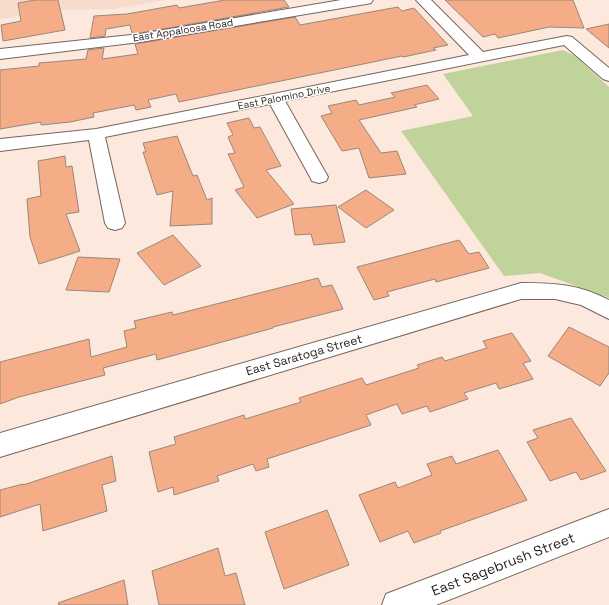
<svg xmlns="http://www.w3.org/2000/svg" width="609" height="605" viewBox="0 0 609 605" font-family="'Space Grotesk',sans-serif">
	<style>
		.built { fill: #f7dccd }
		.green { fill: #bfd39b }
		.building { fill: #f4ad86; stroke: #99877d }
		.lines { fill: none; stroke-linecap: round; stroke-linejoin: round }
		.minor-casing { stroke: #76655c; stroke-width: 2 }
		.minor { fill: #fff; fill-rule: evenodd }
		.labels { text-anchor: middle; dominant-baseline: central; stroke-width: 3; stroke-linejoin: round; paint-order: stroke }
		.far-street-label { font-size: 10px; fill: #241d19; stroke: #fff }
		.street-label { font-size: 12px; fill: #241d19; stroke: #fff }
		.near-street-label { font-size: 14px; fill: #241d19; stroke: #fff }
	</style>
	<rect width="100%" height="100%" fill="#fce8dd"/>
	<polygon class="built" points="0,0 166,0 114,9 60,10 0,19"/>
	<polygon class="green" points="563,50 575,56 609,87 609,298 540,273 504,276 401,131 473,116 443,74"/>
	<g class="building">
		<polygon points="35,0 58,0 65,30 3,41 1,25 21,21 18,3"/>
		<polygon points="225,0 284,0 289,7 140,33 132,33 130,25 106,29 105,36 90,38 94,16 127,14 177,5 179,8"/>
		<polygon points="445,0 573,0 584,28 549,27 498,38 495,34 483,37"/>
		<polygon points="398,7 402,11 414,8 448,45 433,48 436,50 403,57 402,56 179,102 176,94 148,100 151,107 136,110 134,105 93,113 94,117 70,122 41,125 41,122 0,129 0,70 39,66 39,63 86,59 88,50 104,48 102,59 138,54 135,44 295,17 300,25"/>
		<polygon points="609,24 609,48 586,29"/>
		<polygon points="427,85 439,99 414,105 417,107 359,120 381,153 397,151 406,174 369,178 359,148 342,151 321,116 332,113 328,106 356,100 359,105 395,97 391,93"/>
		<polygon points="249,118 254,128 260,127 281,166 266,170 294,204 257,218 235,190 244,187 228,154 235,153 228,137 233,135 227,123"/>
		<polygon points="177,136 193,176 197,175 207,200 212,198 212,224 170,226 173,191 157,195 143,152 146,152 143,143"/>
		<polygon points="65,156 66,167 72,166 79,212 66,214 80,251 39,264 30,237 27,199 41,196 38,161"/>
		<polygon points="366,190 394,210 366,228 338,207"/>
		<polygon points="336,205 345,242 314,245 311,234 295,235 291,209"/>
		<polygon points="173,235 201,266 164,285 137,253"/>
		<polygon points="459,240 469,254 479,252 489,268 436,282 435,279 387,292 389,296 374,300 357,267"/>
		<polygon points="78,257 120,259 109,292 66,290"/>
		<polygon points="318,278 322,287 332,285 343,309 273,327 273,328 157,360 156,354 103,368 105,375 19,397 0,404 0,362 89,339 91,357 127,347 124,331 136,328 134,321 172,312 173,315"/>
		<polygon points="569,327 609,347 609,373 600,386 548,356"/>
		<polygon points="512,333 531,361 523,363 533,379 499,389 496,383 464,393 468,399 430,412 427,406 402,414 397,404 366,415 371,425 267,459 269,467 256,471 253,464 217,476 219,481 174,495 173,487 158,492 149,452 176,444 174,437 244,415 245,419 301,402 299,398 362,378 366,385 419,368 417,365 442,357 445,361 487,348 483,341"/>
		<polygon points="571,418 606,471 581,480 576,472 550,481 527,442 538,438 533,430"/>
		<polygon points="498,450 527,500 440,531 441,533 414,543 408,531 380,542 359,495 395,482 398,488 432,475 427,464 452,456 456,464"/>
		<polygon points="112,456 116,481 102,485 107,511 43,531 40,504 0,517 0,490 23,484 23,485"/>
		<polygon points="327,510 349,565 284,589 265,532"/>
		<polygon points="218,548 225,576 236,573 245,605 159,605 152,571"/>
		<polygon points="124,580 128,605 59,605 58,603"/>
	</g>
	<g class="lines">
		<g class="minor-casing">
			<g id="minor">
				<polygon points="341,0 373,0 371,3 366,4 140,42 0,59 0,49 140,34"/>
				<polygon points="416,0 431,0 483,52 567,36 572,37 609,68 609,81 603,79 564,45 285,101 328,177 326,181 319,183 312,181 310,177 270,104 105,137 125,223 122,228 115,230 108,228 105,223 89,140 0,151 0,139 96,129 469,55"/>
				<path d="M521 283C555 283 578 284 609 300V319L581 305 555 299H521L0 457V433Z"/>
				<polygon points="609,509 609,537 436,605 382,605 386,594"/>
			</g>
		</g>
		<use href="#minor" class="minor"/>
	</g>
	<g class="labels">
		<g class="far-street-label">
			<text transform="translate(183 30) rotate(-9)">East Appaloosa Road</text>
			<text transform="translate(284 97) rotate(-11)">East Palomino Drive</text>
		</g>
		<g class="street-label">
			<text transform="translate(304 355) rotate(-16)">East Saratoga Street</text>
		</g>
		<g class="near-street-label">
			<text transform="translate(503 564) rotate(-21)">East Sagebrush Street</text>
		</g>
	</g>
</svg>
